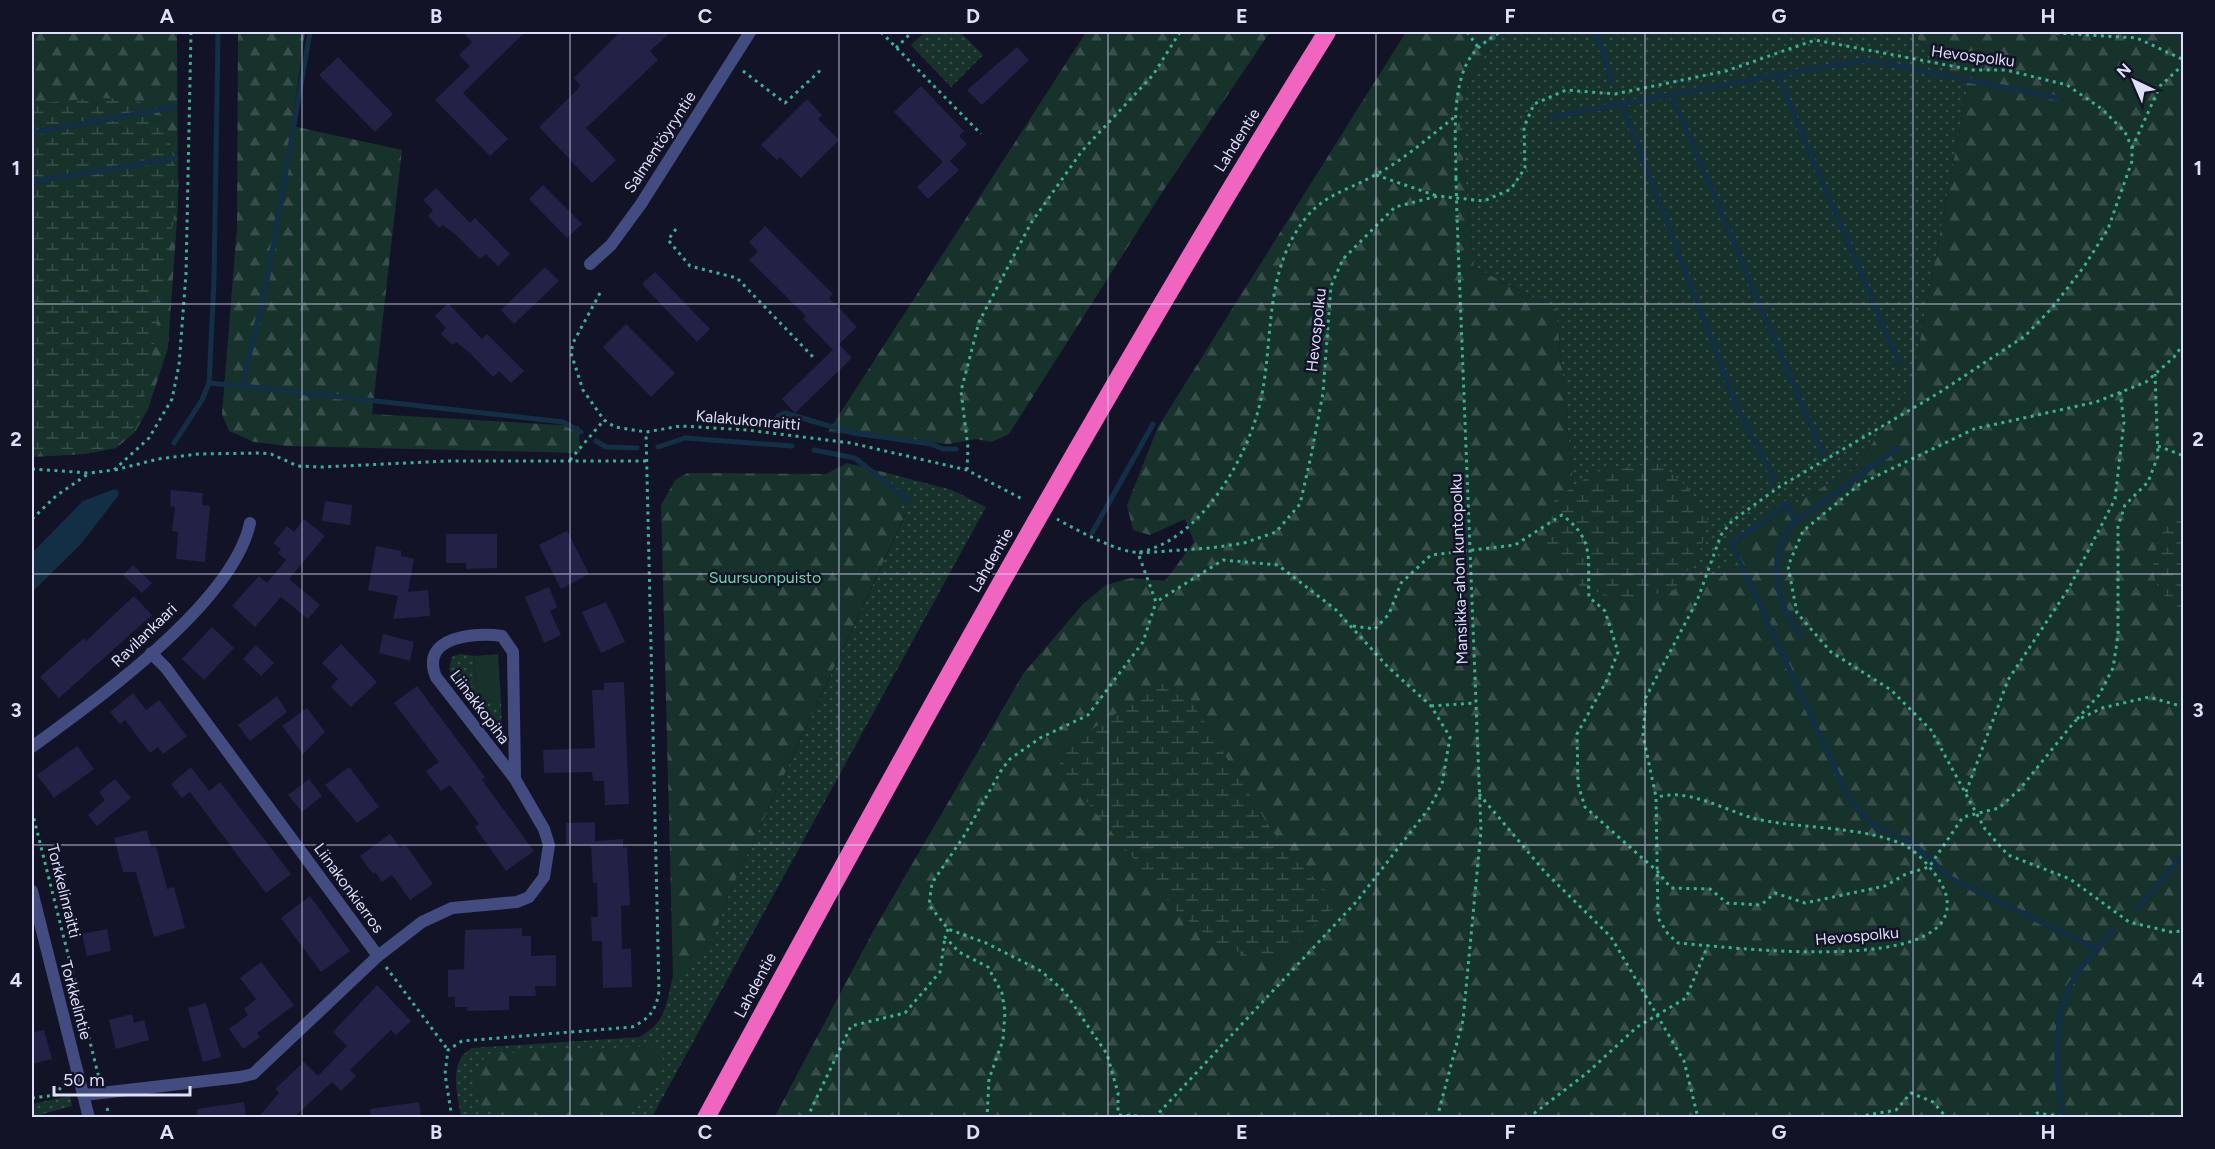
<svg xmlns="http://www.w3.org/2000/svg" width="2215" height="1149" viewBox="0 0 2215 1149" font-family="Figtree,sans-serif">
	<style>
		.grass { fill: url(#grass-dots) }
		.forest { fill: url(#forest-firs) }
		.wetland { fill: url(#wetland-marsh) }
		.garden { fill: #17312b }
		.water { fill: #132f46 }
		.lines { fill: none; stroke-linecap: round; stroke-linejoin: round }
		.stream { stroke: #132f46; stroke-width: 5 }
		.building { fill: #222146 }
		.path { stroke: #3eaf93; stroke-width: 3; stroke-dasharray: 3 4.5; stroke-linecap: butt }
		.street { stroke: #434c81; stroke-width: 12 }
		.highway { stroke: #ef65c0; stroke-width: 18 }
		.path-bridge { stroke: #3eaf93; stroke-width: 3; stroke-dasharray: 3 4.5; stroke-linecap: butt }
		.grid { fill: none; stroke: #dddffb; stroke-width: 1.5; stroke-opacity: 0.55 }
		.labels { text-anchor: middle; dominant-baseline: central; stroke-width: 5; stroke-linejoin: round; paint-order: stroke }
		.street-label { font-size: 16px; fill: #dddffb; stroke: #131327 }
		.park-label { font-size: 16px; fill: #6fd5a9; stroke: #131327 }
		.neatline { fill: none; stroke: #dddffb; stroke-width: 2 }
		.grid-label { font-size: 20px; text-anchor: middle; font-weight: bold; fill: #dddffb }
	</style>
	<defs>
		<pattern id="grass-dots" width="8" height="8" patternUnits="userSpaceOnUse" patternTransform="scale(1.5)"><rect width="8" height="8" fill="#17312b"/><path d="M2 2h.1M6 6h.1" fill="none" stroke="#384e4b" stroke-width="1.8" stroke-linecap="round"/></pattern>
		<pattern id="forest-firs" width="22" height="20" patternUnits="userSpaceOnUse" patternTransform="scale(1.5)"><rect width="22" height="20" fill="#17312b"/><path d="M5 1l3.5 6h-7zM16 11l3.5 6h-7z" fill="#384e4b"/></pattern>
		<pattern id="wetland-marsh" width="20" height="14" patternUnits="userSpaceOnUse" patternTransform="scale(1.5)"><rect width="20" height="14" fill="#17312b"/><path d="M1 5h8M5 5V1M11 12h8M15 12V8" fill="none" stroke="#384e4b"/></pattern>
	</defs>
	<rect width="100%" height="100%" fill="#131327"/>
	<g class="grass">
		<polygon points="925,32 960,32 983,55 951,87 911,45"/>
		<polygon points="1500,32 1911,32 1967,90 1912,383 1856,468 1744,533 1724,576 1611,564 1576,514 1556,309 1474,267 1459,115 1469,80"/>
		<path d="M887 473 952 490 986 507 652 1117H461C458 1095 447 1061 472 1048L639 1037C667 1022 666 1004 673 976L684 975 714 936 731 889 905 516Z"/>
		<polygon points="460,654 474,656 477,701 501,700 502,741 449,670 452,657"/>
		<polygon points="70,1096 72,1106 32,1117 32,1104"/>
	</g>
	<g class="forest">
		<polygon points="32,32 177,32 178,206 168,348 148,409 135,432 116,448 85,454 32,457"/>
		<polygon points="238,32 305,32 292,126 402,150 372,414 579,426 580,453 286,446 254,442 229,431 222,414 237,227"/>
		<polygon points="1086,32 1270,32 1165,188 1009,434 992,442 976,439 949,444 828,432"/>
		<polygon points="1406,32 1500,32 1469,80 1459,115 1474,267 1556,309 1576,514 1611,564 1723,576 1744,533 1856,468 1912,383 1967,90 1911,32 2183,32 2183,1117 774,1118 876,926 1023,674 1083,604 1106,585 1131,578 1165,581 1194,542 1185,519 1150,535 1133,530 1127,505 1158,427"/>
		<polygon points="847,463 887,473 905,515 731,889 714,936 684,976 673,976 661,505 676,479 688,473 826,474"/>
		<polygon points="652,1046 663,1058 658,1079 626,1117 511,1117 481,1109 473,1078 486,1054"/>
	</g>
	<g class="wetland">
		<polygon points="95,98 130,99 145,104 167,128 179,185 147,387 137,426 120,443 102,449 32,449 32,104"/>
		<polygon points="1657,463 1687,486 1709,522 1699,554 1674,590 1625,601 1580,586 1547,551 1548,519 1555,499 1595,472"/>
		<path d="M2183 499V610C2131 581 2158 536 2183 499Z"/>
		<polygon points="1163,682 1188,696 1272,831 1337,904 1272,965 1218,944 1177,912 1065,775 1057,756 1070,744"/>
	</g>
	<polygon class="garden" points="498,654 501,700 477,701 474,656"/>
	<polygon class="water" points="115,489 119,492 118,496 80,545 32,592 32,553 83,501"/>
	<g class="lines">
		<g class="stream">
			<polyline points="1596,32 1612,81"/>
			<polyline points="1777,75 1867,60 2057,98"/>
			<polyline points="1672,96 1823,455"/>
			<polyline points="1622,104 1738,410 1775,481"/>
			<polyline points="1552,117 1777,75 1899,363"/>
			<polyline points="32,133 174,107"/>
			<polyline points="32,182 176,158"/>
			<polyline points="209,383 242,386 267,281 310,32"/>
			<polyline points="242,386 563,422 581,432"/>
			<polyline points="774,423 778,416 785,413 853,433 931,444 943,449 956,449"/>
			<polyline points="596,441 606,447 637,448"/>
			<polyline points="174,443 202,400 209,383 214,281 218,32"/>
			<polyline points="658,447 685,438 792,446"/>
			<polyline points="814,450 855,458 909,501"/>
			<polyline points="1795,522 1898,448"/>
			<polyline points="1092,533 1153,424"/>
			<path d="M1800 636C1776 600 1764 557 1795 522L1786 503 1769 518 1731 543 1848 797 1870 824 1911 842 1952 879 2097 949"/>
			<polyline points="2135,911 2184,854"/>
			<polyline points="467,1116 468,1118"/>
			<path d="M2062 1118C2056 1080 2052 1020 2070 985 2081 965 2099 947 2113 929"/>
		</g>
	</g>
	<g class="building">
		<polygon points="462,32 525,32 463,93 508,139 490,156 435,100 470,66 459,55 472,42"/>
		<polygon points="620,32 671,32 650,51 658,60 586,128 616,160 592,183 539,127 577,90 580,85 574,78"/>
		<polygon points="1017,47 1029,60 982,105 967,90"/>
		<polygon points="338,57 393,114 375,132 319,75"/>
		<polygon points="921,86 964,131 959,136 967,144 950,161 959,170 928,199 917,187 943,162 894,112"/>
		<polygon points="807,99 822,115 818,119 839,140 801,178 780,157 777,160 761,145"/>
		<polygon points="543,185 582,224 567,238 529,199"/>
		<polygon points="436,188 470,223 475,218 510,254 498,266 486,254 480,259 456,235 443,225 439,228 428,216 433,210 423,200"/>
		<polygon points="765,226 833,294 829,298 857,327 833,350 803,319 806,316 749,260 758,252 749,242"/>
		<polygon points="545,267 559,281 514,324 501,310"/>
		<polygon points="655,272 710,329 697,342 642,284"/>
		<polygon points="448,303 482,339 487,334 524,371 511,383 499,371 493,377 469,352 456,342 452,345 441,334 446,328 435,316"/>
		<polygon points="626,324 675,373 651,397 603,347"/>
		<polygon points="839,344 852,358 795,413 782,399"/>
		<polygon points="171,490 203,493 202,505 210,506 205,562 176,559 178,532 172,531 175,507 170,506"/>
		<polygon points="325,501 352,505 350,525 322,521"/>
		<polygon points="304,519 325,536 289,579 320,605 308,619 281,597 255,627 232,606 259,576 267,583 286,560 278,553 281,549 273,543 287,526 294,532"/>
		<polygon points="567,531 589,574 561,589 539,545"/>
		<polygon points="446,534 497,534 497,568 466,569 466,563 446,563"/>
		<polygon points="376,546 401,551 401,556 414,559 408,592 428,590 430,616 393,619 398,596 368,590"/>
		<polygon points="133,565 152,583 142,593 123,575"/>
		<polygon points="549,587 557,607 550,611 561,635 544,643 525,597"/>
		<polygon points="134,596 152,615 59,698 40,677 84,638 86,641"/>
		<polygon points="606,602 625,642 601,653 582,612"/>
		<polygon points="212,627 234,648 204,680 182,659"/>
		<polygon points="383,634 414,642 410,661 379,653"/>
		<polygon points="341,644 377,682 351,707 331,687 338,679 322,663"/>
		<polygon points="256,645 274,663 261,676 243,659"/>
		<polygon points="624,682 629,804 605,805 604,781 593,781 592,772 544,773 543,750 595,748 592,690 604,690 604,683"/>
		<polygon points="417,686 485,777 482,780 534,851 506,871 475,827 479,824 450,785 441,791 426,771 439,762 394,703"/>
		<polygon points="133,693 146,710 159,700 187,736 163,754 158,747 150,753 125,720 120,724 110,712"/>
		<polygon points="277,696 287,712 250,741 238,725"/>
		<polygon points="307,708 325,732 303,754 282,726"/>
		<polygon points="77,746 94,769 54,798 37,775"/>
		<polygon points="191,767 209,791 220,782 291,874 266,893 190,792 182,798 171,784"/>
		<polygon points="349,767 379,807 357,823 325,785"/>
		<polygon points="115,779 131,798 97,826 88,815 105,800 99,792"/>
		<polygon points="309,779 322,796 302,812 288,795"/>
		<polygon points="595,822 595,841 623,839 623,848 627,847 630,905 621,906 622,949 631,949 632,987 603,988 602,941 592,941 591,917 598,917 597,883 593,883 591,846 566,846 566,823"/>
		<polygon points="147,830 151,847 156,846 167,889 174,887 185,928 154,937 136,872 123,872 114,838"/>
		<polygon points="390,834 400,848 405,844 433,884 410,900 392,875 382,882 375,872 373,874 360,856"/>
		<polygon points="310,896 350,951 321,972 281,918"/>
		<polygon points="522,928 522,936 531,936 531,956 556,955 556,986 535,986 536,996 509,996 509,1010 467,1011 467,1007 455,1007 455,997 448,997 448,970 464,969 465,930"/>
		<polygon points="107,929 111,951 87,956 82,934"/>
		<polygon points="261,962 294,1005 257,1033 260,1037 243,1049 229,1029 248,1015 244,1009 256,999 240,978"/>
		<polygon points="377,985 411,1021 396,1035 391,1030 350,1070 356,1076 341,1091 332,1082 293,1118 258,1118 279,1093 275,1089 304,1062 318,1076 347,1046 333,1032"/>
		<polygon points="206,1003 221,1057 203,1062 188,1008"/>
		<polygon points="132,1014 134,1023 144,1020 149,1040 116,1049 109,1020"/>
		<polygon points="44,1030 52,1059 32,1064 32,1033"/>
		<polygon points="244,1102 246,1118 197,1118 197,1109"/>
		<polygon points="419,1102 421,1118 371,1118 370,1109"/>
	</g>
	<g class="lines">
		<g class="path">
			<polyline points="881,32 981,134"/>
			<polyline points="1467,32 1478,47"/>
			<polyline points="2041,32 2137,38 2184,60"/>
			<polyline points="896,48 912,32"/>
			<polyline points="743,71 785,103 823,68"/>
			<polyline points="2132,148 2160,86 2184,64"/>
			<polyline points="1376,175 1437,196"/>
			<path d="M1456 178C1456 142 1450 85 1472 55 1479 45 1490 39 1500 32"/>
			<polyline points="676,229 668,240 690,266 737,278 814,358"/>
			<polyline points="600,293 573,343 571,353 583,390 604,420 615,427 646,432 681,426 747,430 851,443 967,470 1024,500"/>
			<polyline points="2184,343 2174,357 2146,382 2096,402 1974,429 1860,484 1803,531 1788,566 1797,613 1831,652 1891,690 1931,730 1985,829 2008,855 2070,879 2129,922 2171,932 2184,931"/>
			<polyline points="2158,446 2184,456"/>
			<polyline points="570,460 604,420"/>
			<polyline points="32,469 89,473 114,470 149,438 172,399 179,365 186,274 191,32"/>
			<polyline points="115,470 158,459 198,454 260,453 271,454 298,466 322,467 448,461 649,461"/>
			<polyline points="967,470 968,448 961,391 979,322 1031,223 1082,151 1153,75 1180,32"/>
			<polyline points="32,519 56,496 88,474"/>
			<path d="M1057 519C1073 528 1122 555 1140 552 1201 540 1249 456 1261 399 1273 343 1265 283 1296 232 1318 195 1341 194 1375 175 1404 160 1430 136 1456 116"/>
			<path d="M1353 626 1375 629 1389 614 1401 583 1431 555 1515 545 1562 515C1596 540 1587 560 1589 597L1605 611 1618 652 1607 680 1577 734 1578 784 1585 807 1658 872 1671 888 1710 889 1727 903 1761 905 1775 893 1805 903 1885 886 1906 874 1929 867 1963 817 1999 808 2019 790 2075 721 2102 708 2149 697 2184 707"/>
			<polyline points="1431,706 1476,703"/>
			<polyline points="2077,719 2099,695 2113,668 2118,636 2118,526 2125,505 2148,482 2158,456 2155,374"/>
			<polyline points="1966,792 2008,680 2069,588 2115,499 2124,422 2120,392"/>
			<polyline points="1479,794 1545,872 1611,937 1684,1061 1698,1118"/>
			<polyline points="32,811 99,1078"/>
			<polyline points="948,929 945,937 959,952 988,967 1002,993 1005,1012 1003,1040 989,1079 987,1118"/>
			<polyline points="386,967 448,1050"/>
			<polyline points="32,1098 56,1095 64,1082"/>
			<polyline points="107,1108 110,1118"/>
			<polyline points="1119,1115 1154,1117"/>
			<path d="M452 1118 445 1074 448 1050 462 1041 632 1027C649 1019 656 1011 659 991L646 432"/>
			<polyline points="807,1118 851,1026 905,1013 940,972 945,937"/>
			<polyline points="1118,1118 1118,1093 1107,1054 1064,991 1041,971 986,943 948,929 929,905 932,883 964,836 1002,769 1010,759 1040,738 1088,715 1143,642 1156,602"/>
			<path d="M1154 1118 1357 901 1430 807 1442 784 1450 737 1431 706 1388 667 1335 609 1278 565 1223 560 1156 602 1138 553 1211 548 1244 543 1276 532 1300 504 1311 456 1323 393 1331 286 1343 259 1395 207 1438 196 1484 201 1511 189 1525 168 1524 127 1534 104 1566 90 1615 94 1726 71 1815 40 1973 70H2006L2067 85 2102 109 2125 132 2132 148V161L2108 229 2083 268 2052 308 2025 336 1937 394 1779 487 1732 521 1721 535 1697 601 1646 697 1643 735 1656 797 1658 918 1668 934 1678 943C1721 946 1967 979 1946 895 1942 879 1919 852 1904 845 1863 826 1801 829 1756 819 1731 812 1704 797 1678 795 1671 794 1663 796 1656 797"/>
			<polyline points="1437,1118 1463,1020 1481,831 1457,217"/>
			<polyline points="1528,1118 1587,1073 1637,1027 1686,998 1708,945"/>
			<polyline points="1851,1118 1896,1110 1911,1093 1933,1102 1947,1118"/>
			<polyline points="2030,1118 2037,1113 2071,1118"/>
		</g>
		<g class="street">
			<polyline points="590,264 611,245 641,204 750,32"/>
			<polyline points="151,653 166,668 378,956"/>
			<path d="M32 747C96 700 233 603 250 523"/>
			<polyline points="32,891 89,1118"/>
			<path d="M84 1095 240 1077 253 1074 378 956 422 922 452 908 517 902 529 897 544 877 549 845 544 829 515 779 513 652 502 636C476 632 419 636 436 677L515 779"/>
		</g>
		<path class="highway" d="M706 1118C905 751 1106 386 1327 32"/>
		<polyline class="path-bridge" points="1456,178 1457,217"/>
	</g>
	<path class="grid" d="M302 32V1118M570 32V1118M839 32V1118M1108 32V1118M1376 32V1118M1645 32V1118M1913 32V1118M32 304H2184M32 574H2184M32 845H2184"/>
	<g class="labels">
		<g class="street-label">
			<text transform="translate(1973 56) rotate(7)">Hevospolku</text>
			<text transform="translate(1237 140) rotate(-58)">Lahdentie</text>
			<text transform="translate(660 142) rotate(-57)">Salmentöyryntie</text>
			<text transform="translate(1316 330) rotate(-84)">Hevospolku</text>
			<text transform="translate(748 420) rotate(5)">Kalakukonraitti</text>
			<text transform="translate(991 560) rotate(-60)">Lahdentie</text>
			<text transform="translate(1459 569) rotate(-92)">Mansikka-ahon kuntopolku</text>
			<text transform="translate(144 635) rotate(-44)">Ravilankaari</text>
			<text transform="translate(480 707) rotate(53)">Liinakkopiha</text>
			<text transform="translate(349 888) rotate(54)">Liinakonkierros</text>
			<text transform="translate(64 891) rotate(76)">Torkkelinraitti</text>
			<text transform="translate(1857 936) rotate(-5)">Hevospolku</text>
			<text transform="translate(755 985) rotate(-62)">Lahdentie</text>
			<text transform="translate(76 1000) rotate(75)">Torkkelintie</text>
		</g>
		<g class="park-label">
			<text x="765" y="577">Suursuonpuisto</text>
		</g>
	</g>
	<rect width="2215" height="1149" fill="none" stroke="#131327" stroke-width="66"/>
	<g transform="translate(2134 81) rotate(316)" stroke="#131327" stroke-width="4.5" paint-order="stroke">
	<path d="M0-4.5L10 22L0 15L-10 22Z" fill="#dddffb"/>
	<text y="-9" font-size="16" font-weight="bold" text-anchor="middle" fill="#dddffb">N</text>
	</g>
	<path d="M54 1086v9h136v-9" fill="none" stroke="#dddffb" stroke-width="3"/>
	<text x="63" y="1086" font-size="18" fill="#dddffb" stroke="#131327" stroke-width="4.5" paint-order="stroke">50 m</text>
	<rect x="33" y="33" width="2149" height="1083" class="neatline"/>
	<g class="grid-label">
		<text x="167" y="23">A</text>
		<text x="436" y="23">B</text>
		<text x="705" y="23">C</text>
		<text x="973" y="23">D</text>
		<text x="1242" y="23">E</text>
		<text x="1510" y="23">F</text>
		<text x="1779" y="23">G</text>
		<text x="2048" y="23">H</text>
		<text x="16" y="175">1</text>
		<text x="2198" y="175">1</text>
		<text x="16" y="446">2</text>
		<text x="2198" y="446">2</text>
		<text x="16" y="717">3</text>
		<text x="2198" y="717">3</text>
		<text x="16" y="987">4</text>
		<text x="2198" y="987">4</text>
		<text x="167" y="1139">A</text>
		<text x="436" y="1139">B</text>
		<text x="705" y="1139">C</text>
		<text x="973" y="1139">D</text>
		<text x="1242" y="1139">E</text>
		<text x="1510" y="1139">F</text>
		<text x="1779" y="1139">G</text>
		<text x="2048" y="1139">H</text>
	</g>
</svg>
